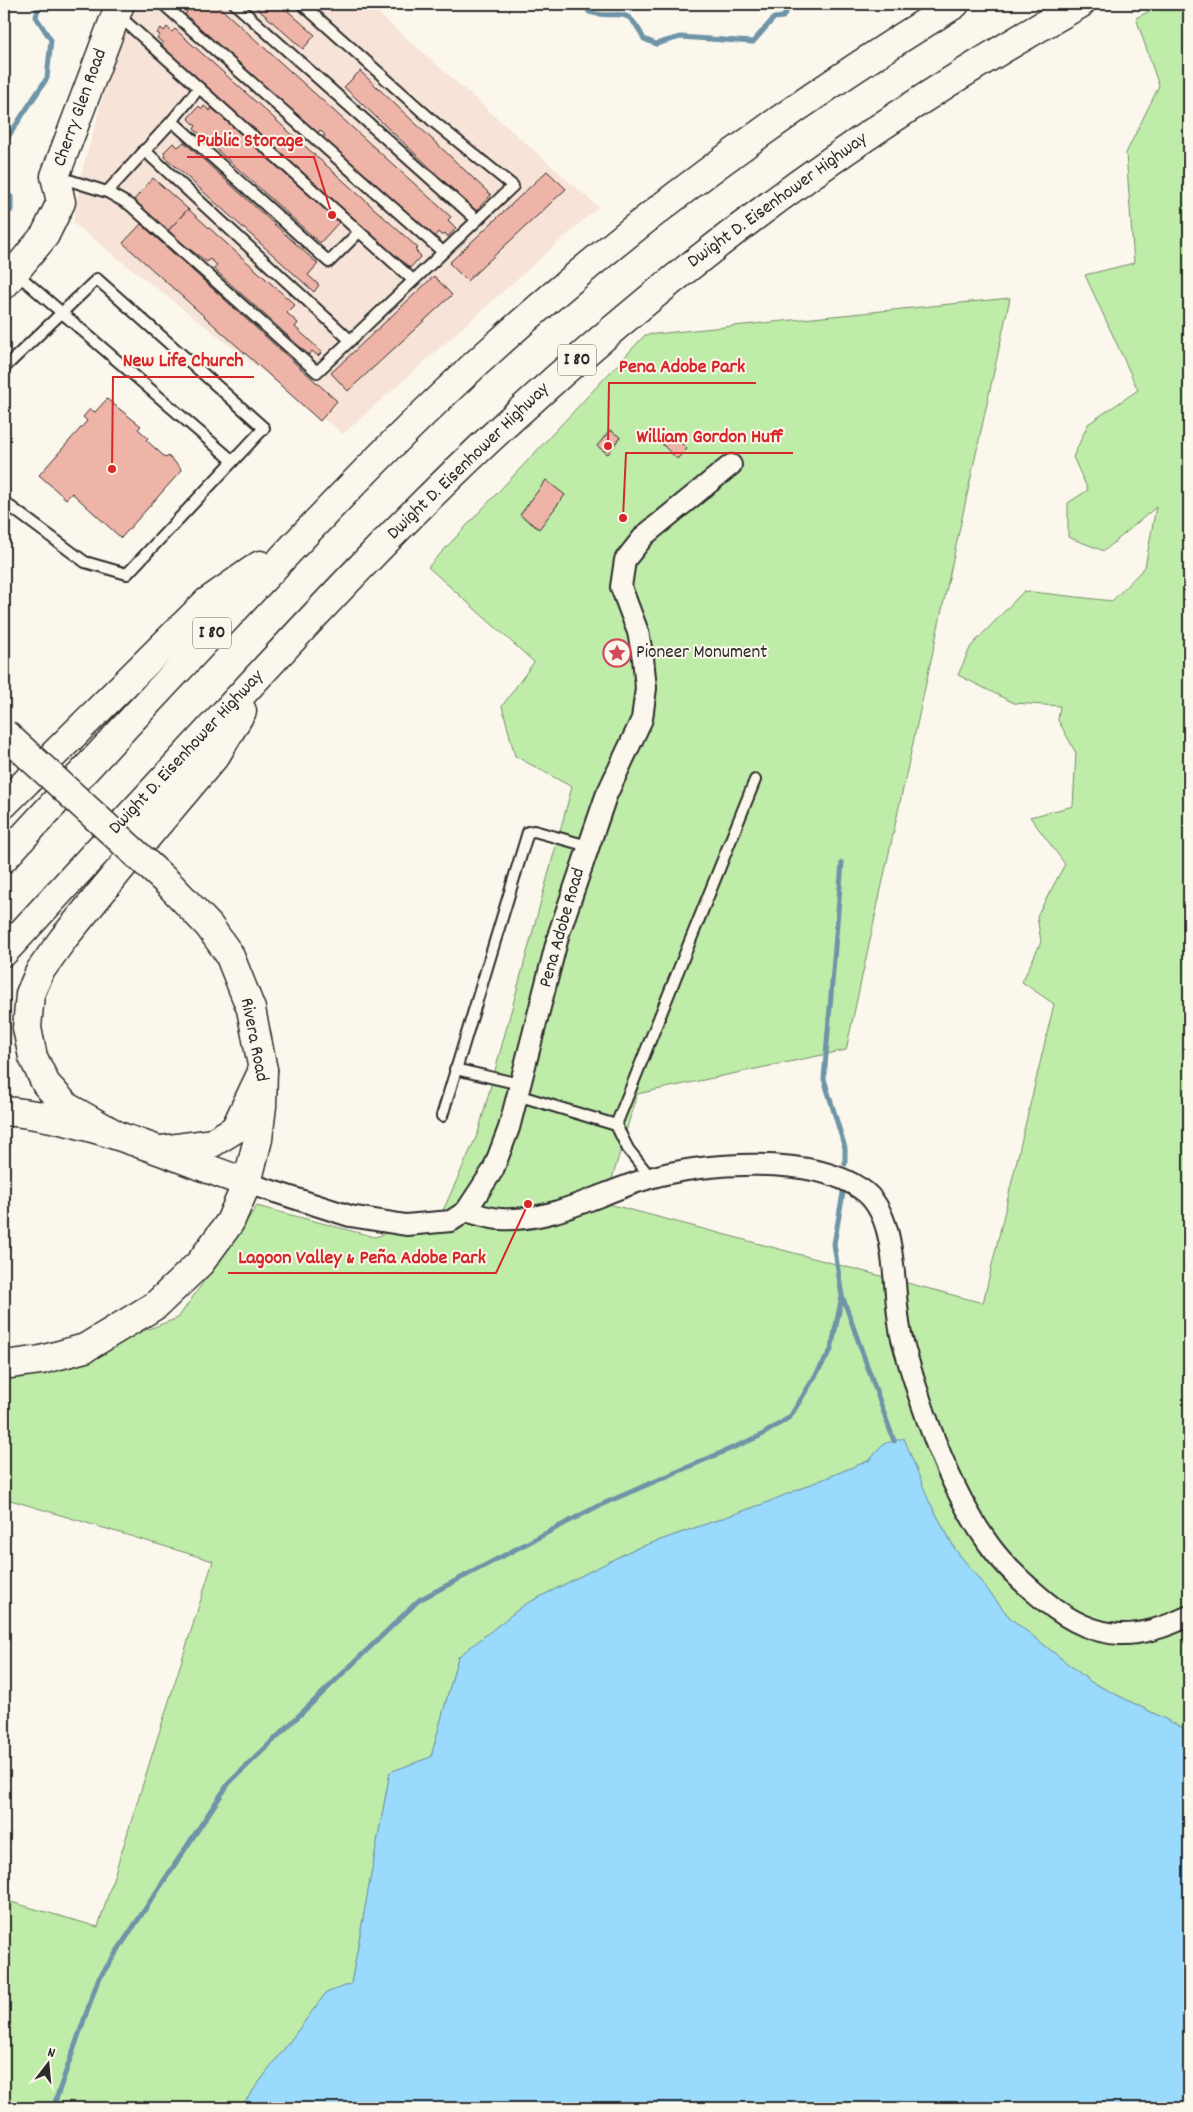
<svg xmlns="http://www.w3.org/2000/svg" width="1193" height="2112" viewBox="0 0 1193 2112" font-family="Dekko,sans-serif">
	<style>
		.built { fill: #f7e3d8 }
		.green { fill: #bfeca9; stroke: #758c6a }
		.water { fill: #9adafc; stroke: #6e94a8 }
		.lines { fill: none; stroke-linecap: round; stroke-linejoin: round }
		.stream { stroke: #6e94a8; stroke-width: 5 }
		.building { fill: #eeb4a8; stroke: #2b2b2b }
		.lane-casing { stroke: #2b2b2b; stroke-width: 14 }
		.street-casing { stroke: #2b2b2b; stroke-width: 24 }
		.secondary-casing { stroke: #2b2b2b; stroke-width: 31 }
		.highway-casing { stroke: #2b2b2b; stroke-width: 31 }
		.lane { stroke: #fbf7ec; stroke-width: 10 }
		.street { stroke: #fbf7ec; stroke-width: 20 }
		.secondary { stroke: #fbf7ec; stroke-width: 28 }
		.highway { stroke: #fbf7ec; stroke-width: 28 }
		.secondary-bridge-casing { stroke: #2b2b2b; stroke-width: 31; stroke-linecap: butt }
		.secondary-bridge { stroke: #fbf7ec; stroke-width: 28 }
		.labels { text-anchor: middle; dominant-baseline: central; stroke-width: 4; stroke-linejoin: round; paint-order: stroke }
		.shield { fill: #fbf7ec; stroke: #696865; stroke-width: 1 }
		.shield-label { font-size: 18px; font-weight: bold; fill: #2b2b2b }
		.street-label { font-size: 19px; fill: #2b2b2b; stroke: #fbf7ec }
		.poi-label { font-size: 19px; fill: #2b2b2b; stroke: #fbf7ec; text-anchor: start }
		.leader { fill: none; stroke: #d62828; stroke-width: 2 }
		.callout-dot { fill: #d62828; stroke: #fbf7ec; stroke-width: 2 }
		.callout-label { font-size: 20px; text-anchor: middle; font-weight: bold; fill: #d62828; stroke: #fbf7ec; stroke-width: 4; stroke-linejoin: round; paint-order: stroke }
	</style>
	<rect width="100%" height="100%" fill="#fbf7ec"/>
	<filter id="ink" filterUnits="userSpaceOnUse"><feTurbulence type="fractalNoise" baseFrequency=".02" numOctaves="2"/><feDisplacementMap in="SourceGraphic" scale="10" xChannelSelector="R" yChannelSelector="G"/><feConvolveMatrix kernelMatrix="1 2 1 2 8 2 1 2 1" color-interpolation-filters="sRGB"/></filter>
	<g filter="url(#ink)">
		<polygon class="built" points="129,4 368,4 598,207 343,434 73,223 81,175"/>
		<polygon class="green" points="1163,4 1189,4 1189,1731 1091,1682 1010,1618 955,1549 929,1501 883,1444 870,1460 763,1504 632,1550 524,1605 458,1657 431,1757 390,1772 351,1984 326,1993 240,2108 4,2108 4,1900 98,1927 213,1561 4,1498 4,1374 30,1373 178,1318 257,1206 375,1237 441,1215 478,1133 572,787 515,756 502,706 534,662 428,567 645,335 1010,298 846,1050 637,1094 605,1203 983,1303 1054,1004 1022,982 1041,942 1037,916 1065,864 1030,817 1073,806 1076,753 1058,720 1060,706 1014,703 958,675 971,646 1024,591 1112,601 1145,567 1156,507 1104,551 1068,537 1068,503 1088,490 1073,457 1088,424 1138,390 1085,275 1134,263 1126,153 1159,86 1136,18"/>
		<polygon class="water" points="904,1438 929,1501 955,1549 1010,1618 1091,1682 1189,1731 1189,2108 240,2108 326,1993 351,1984 390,1772 431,1757 458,1657 524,1605 632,1550 763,1504 870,1460 883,1444"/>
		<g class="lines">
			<g class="stream">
				<path d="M585 4 589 12C619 22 625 0 644 39L656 44 680 37 753 42 774 18 783 17 791 4"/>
				<polyline points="4,143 47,78 51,40 36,17 39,4"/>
				<polyline points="4,191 11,197 11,210 4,216"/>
				<polyline points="842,863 824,1079 845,1148 845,1164"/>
				<polyline points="843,1298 894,1441"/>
				<polyline points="53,2108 98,1980 229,1783 419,1600 598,1506 760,1436 790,1417 831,1350 842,1296 834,1244 843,1193"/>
			</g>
		</g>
		<g class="building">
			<polygon points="184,4 216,4 451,217 448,220 456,228 448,237 445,233 442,236 438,232 434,237 322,139 325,135 320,130 317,134 184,16 187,12 182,8"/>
			<polygon points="252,4 280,4 315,35 303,49"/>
			<polygon points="167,27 172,32 175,29 418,248 415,250 421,256 410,268 401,260 398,263 159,47 163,43 157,38 160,35 157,33 161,28 164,31"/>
			<polygon points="360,71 491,195 476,211 344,87"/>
			<polygon points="199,106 202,109 204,106 210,111 212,108 339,222 320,243 194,129 196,126 188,118"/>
			<polygon points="184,142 318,264 308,275 319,285 314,292 165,157 164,152 173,143 178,147"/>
			<polygon points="547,171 566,189 467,281 449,263"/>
			<polygon points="153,178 188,209 167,232 132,202"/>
			<polygon points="188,209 295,305 287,313 298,323 295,327 322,352 318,356 312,351 309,355 214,269 217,265 210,259 207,262 167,232"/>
			<polygon points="141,224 337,401 320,421 123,243"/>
			<polygon points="434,276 452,295 348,391 331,373"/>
			<polygon points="107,399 141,426 138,429 148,438 146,440 166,458 168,456 180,467 181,471 121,538 72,493 66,499 39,475 87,421 83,417 90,409 95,412"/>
			<polygon points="610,430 620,437 608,454 597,446"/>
			<polygon points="672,434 687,449 677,459 662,444"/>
			<polygon points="546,480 565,495 539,529 520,515"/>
		</g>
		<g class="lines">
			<g class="lane-casing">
				<g id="lane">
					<polyline points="163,4 443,252"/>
					<polyline points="235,4 477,220"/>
					<polyline points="118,15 413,280"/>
					<polyline points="172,121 329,262 359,232"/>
					<polyline points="144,150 350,340"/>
					<polyline points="59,177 107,192 130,205 317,372 513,186 434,122 302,4"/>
					<polyline points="107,192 172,121 199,88"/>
					<polyline points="16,273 233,461"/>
					<polyline points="4,368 97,279 264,428 127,574 85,562 4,502"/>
					<polyline points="455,1069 520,1084"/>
					<polyline points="517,1095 616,1125 628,1149 651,1178"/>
					<polyline points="442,1116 528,832 534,831 588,846"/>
					<polyline points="616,1125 755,780"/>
				</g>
			</g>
			<g class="street-casing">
				<g id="street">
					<polyline points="247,1183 350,1216 406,1225 451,1221 466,1211 493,1170 509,1128 559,933 606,796 642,719 646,688 643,658 638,632 621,587 625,560 645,535 731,465"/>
					<path d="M466 1211C477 1214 490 1219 501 1219 553 1222 601 1192 650 1178 705 1162 812 1155 861 1189 901 1215 891 1297 902 1339 920 1405 948 1487 988 1543 1004 1566 1024 1584 1046 1602 1067 1619 1092 1633 1120 1634 1144 1635 1168 1626 1189 1616"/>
				</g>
			</g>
			<g class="secondary-casing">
				<g id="secondary">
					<polyline points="4,285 45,235 61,202 55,176 120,4"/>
					<polyline points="4,1365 41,1360 85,1348 156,1305 200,1263 230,1222 247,1183 258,1139 262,1106 263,1070 251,1009 229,954 209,926 169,884"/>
				</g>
			</g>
			<g class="highway-casing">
				<g id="highway">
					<polyline points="4,804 207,602 260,565"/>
					<path d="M4 858C76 779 150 700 223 622 309 529 396 436 490 351 634 220 790 106 955 4"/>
					<path d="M4 952C68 883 132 814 196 744 297 634 398 523 508 422 682 261 874 120 1080 4"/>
					<path d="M4 1111C89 1118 167 1155 247 1183"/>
					<polyline points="113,1133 67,1107 46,1084 33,1057 27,1028 30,994 40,971 63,939 125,863 216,755 242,711"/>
					<polyline points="161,1150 212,1143 235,1129 263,1070"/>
				</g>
			</g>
			<use href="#lane" class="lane"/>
			<use href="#street" class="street"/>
			<use href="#secondary" class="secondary"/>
			<use href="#highway" class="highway"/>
			<g class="secondary-bridge-casing">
				<polyline id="secondary-bridge" points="4,733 169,884"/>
			</g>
			<use href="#secondary-bridge" class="secondary-bridge"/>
		</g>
	</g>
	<defs>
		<g id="sight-ring" transform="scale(1.4375)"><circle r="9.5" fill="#fbf7ec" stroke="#d1495b" stroke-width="1.5"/><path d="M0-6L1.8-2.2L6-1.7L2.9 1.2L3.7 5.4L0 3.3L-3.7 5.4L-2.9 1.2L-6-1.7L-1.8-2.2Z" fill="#d1495b"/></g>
	</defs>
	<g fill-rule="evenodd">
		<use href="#sight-ring" x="617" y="653"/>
	</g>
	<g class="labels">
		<g class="shield">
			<rect x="558" y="344.5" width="38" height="31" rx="4"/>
			<rect x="193" y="617.5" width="38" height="31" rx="4"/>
		</g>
		<g class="shield-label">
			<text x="577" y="360">I 80</text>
			<text x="212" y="633">I 80</text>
		</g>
		<g class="street-label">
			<text transform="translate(81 108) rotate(-70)">Cherry Glen Road</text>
			<text transform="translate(778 201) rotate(-36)">Dwight D. Eisenhower Highway</text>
			<text transform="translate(469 462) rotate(-44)">Dwight D. Eisenhower Highway</text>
			<text transform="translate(187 753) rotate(-47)">Dwight D. Eisenhower Highway</text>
			<text transform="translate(563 928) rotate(-74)">Pena Adobe Road</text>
			<text transform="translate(253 1040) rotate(79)">Rivera Road</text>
		</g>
		<g class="poi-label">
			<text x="636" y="653">Pioneer Monument</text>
		</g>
	</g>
	<path class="leader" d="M332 215L314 157H187M112 469L113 377H254M608 446L609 383H756M623 518L626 453H793M528 1204L496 1273H228"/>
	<g class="callout-dot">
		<circle cx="332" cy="215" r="5"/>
		<circle cx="112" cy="469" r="5"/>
		<circle cx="608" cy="446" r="5"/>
		<circle cx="623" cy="518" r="5"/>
		<circle cx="528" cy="1204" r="5"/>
	</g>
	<g class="callout-label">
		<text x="250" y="146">Public Storage</text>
		<text x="183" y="366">New Life Church</text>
		<text x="682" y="372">Pena Adobe Park</text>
		<text x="710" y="442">William Gordon Huff</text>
		<text x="362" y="1263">Lagoon Valley &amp; Peña Adobe Park</text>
	</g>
	<rect width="1193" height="2112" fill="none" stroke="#fbf7ec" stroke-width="20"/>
	<rect x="10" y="10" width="1173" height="2092" fill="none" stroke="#2b2b2b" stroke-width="2" filter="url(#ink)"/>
	<g transform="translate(48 2064) rotate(16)" stroke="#fbf7ec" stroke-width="4" paint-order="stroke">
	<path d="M0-4L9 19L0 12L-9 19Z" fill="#2b2b2b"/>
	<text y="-8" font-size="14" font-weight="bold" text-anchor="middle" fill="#2b2b2b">N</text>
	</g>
</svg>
